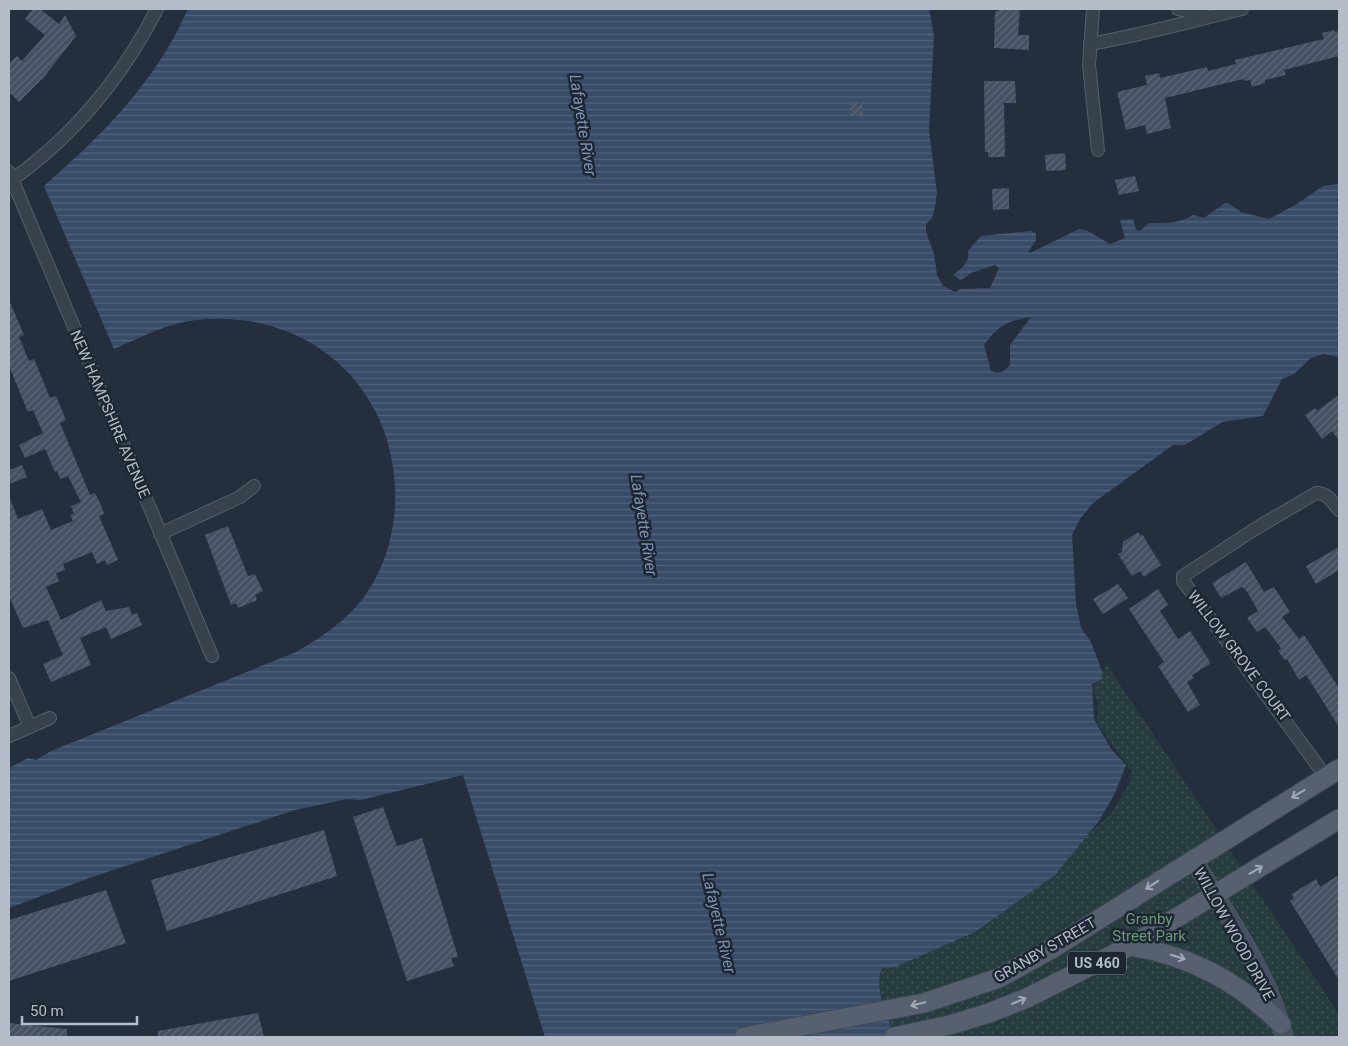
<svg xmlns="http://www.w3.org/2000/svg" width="1348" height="1046" viewBox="0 0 1348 1046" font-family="Roboto,sans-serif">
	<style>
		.park { fill: url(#park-dots) }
		.water { fill: url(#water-rules); fill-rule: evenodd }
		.building { fill: url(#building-hatch) }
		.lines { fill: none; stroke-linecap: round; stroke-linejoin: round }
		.street-casing { stroke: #565f6c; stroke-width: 14 }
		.secondary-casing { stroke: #565f6c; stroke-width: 19 }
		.primary-casing { stroke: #414a57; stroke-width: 21 }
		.street { stroke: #38414e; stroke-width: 12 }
		.secondary { stroke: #465061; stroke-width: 18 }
		.primary { stroke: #56606e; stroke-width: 19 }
		.oneway { stroke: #a1aab7 }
		.labels { text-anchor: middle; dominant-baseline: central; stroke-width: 5; stroke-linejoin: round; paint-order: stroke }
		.shield { fill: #1d2633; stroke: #878f9c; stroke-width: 1 }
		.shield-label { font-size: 14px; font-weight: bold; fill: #b4bcc9 }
		.street-label { font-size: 15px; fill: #b4bcc9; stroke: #1d2633 }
		.park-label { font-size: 15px; fill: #6b9a76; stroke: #1d2633 }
		.water-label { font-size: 16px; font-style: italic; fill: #7c92b1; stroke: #1d2633 }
	</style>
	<defs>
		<pattern id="park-dots" width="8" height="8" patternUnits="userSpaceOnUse" patternTransform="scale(1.25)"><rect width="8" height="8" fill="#263c3f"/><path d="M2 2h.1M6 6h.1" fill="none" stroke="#435659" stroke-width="1.8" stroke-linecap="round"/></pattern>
		<pattern id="water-rules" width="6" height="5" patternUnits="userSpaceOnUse" patternTransform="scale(1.25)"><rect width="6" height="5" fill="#394c67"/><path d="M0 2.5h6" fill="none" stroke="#53647b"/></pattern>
		<pattern id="building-hatch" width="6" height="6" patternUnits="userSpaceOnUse" patternTransform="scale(1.25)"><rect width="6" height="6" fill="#455162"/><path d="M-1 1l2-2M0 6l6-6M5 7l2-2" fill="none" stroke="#5d6877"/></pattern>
	</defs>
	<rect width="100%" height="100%" fill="#242f3e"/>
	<polygon class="park" points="1107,665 1339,1014 1339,1037 871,1037 876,960 1038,878 1111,814 1130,782 1132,772 1097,723 1098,703 1092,688"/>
	<path class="water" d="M188 9H929L934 36 929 130 937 193 935 207 932 218 926 224V232L934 254 937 275 943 286 955 292 961 289 990 288 999 268 995 265 971 273 961 280 953 275C962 268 970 263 968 251L981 236 1031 231 1036 233V240L1028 252 1030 253 1079 229 1088 231 1110 244 1125 238 1120 220 1133 219 1136 230 1140 231 1149 223C1165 223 1179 224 1193 215L1204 218 1225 203 1230 204 1241 212 1269 219 1297 204 1323 186 1339 184V357L1324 354 1311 358 1294 374 1282 379 1263 416 1222 422 1185 445H1173L1093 503 1080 519 1072 535 1076 604 1081 628 1091 642 1102 671V679L1092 684 1094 719 1111 749 1126 765 1115 793 1099 821 1055 875 975 932 895 967 882 968C873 988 888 1017 895 1037H545L463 775 361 800 347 799 295 810 92 877 9 908V768L28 758 36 760 51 751 296 652C320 638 343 623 361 601 386 569 397 527 395 488 391 380 302 308 196 320 167 323 140 338 114 349L44 186C104 133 155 83 188 9ZM1031 317 1010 345V365C1004 372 1000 374 991 371L984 345C999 325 1007 321 1031 317Z"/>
	<g class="building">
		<polygon points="33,9 40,9 59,24 65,15 76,36 44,77 19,102 9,92 9,64 17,56 22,61 45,35 25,19"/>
		<polygon points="998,9 1020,9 1018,35 1029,35 1029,50 994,48 995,11 998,11"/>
		<polygon points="1334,30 1335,32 1339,31 1339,56 1284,70 1286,75 1265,80 1265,83 1252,87 1250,80 1244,81 1243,79 1165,98 1171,128 1147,134 1145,125 1126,130 1117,92 1147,85 1145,76 1159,73 1160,78 1207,67 1208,71 1236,64 1235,60 1324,39 1322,33"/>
		<polygon points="984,81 1015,81 1016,103 1004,103 1005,157 988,157 988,152 985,152"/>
		<polygon points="862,103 863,115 851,116 850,104"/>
		<polygon points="1065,153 1066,170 1046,171 1045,155"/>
		<polygon points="1135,176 1139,191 1119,195 1115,180"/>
		<polygon points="1009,188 1009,209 993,210 992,189"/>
		<polygon points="9,300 24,335 19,337 29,361 34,359 50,398 56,396 66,420 60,423 90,495 95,493 101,505 104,514 99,516 118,560 107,565 105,560 97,564 92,552 63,564 65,570 56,573 59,581 46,587 61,620 101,600 106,611 129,607 132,615 137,613 142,625 111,639 106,627 80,638 91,665 51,682 43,664 63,655 48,620 23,628 9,596 9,496 18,519 42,509 51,530 73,521 70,515 74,514 71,506 81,502 68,476 60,479 57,471 55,472 45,449 25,458 19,445 43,433 33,410 28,412 9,366"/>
		<polygon points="1339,395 1339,441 1332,431 1322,439 1305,415 1315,408 1317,411"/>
		<polygon points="22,465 27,477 9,484 9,470"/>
		<polygon points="228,526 248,576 255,574 263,591 255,595 257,600 238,608 236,603 231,605 205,535"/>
		<polygon points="1138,532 1141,536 1142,534 1161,565 1144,577 1140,571 1132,576 1118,554 1122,552 1123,542"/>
		<polygon points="1339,547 1339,570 1316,584 1306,566"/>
		<polygon points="1246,562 1264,592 1274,587 1290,612 1282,617 1299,639 1304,635 1339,688 1339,727 1306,675 1299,680 1287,659 1285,660 1278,651 1281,648 1265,627 1257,632 1247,618 1258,611 1246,590 1242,587 1221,598 1212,583"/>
		<polygon points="1118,584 1128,598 1103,614 1093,599"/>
		<polygon points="1158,589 1168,605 1160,611 1178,639 1190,631 1209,660 1210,664 1192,675 1194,678 1187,682 1200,705 1188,712 1158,666 1164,662 1129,609"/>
		<polygon points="383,807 397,846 422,838 458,957 451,958 454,966 407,981 353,817"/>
		<polygon points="324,830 337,876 167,931 151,880"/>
		<polygon points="1339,875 1339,980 1290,901 1294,898 1292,894 1316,879 1320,887"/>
		<polygon points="106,890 126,943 9,981 9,920"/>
		<polygon points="258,1013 264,1037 158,1037 158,1031"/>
		<polygon points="9,1023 67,1029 67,1037 9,1037"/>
	</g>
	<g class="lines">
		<g class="street-casing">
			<g id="street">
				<polyline points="1093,9 1089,65 1098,150"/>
				<polyline points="1178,9 1205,15"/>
				<path d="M1090 44C1142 35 1192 21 1242 9"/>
				<polyline points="9,172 212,656"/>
				<path d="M9 181C22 174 34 163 46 153 93 112 129 64 157 9"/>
				<polyline points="160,534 240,497 254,486"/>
				<polyline points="9,678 30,727"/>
				<polyline points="9,736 50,718"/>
				<path d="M1326 777 1183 581V576L1255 529 1316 493C1328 493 1332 502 1339 510"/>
			</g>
		</g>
		<g class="secondary-casing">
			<path id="secondary" d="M1193 859C1226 915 1269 973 1284 1037"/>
		</g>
		<g class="primary-casing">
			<g id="primary">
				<path d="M1130 946C1190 956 1238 981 1281 1024"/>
				<polyline points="744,1037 924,1003 999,978 1053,948 1339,769"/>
				<polyline points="894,1037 950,1025 989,1013 1027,998 1130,946 1339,819"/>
			</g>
		</g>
		<use href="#street" class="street"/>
		<use href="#secondary" class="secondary"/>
		<use href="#primary" class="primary"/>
	</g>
	<defs><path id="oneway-shaft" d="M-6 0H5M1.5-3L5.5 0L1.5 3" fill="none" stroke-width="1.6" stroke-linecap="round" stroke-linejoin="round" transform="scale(1.25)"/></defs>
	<g class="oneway">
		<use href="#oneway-shaft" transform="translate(1298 794) rotate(149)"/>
		<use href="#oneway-shaft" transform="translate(1256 870) rotate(-31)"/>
		<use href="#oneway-shaft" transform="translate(1152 885) rotate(147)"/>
		<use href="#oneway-shaft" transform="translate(1178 957) rotate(17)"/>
		<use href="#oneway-shaft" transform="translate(1019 1001) rotate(-23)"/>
		<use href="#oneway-shaft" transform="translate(918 1004) rotate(167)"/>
	</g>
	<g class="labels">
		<rect class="shield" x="1068" y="951.5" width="58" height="23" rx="4"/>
		<g class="shield-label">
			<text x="1097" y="963">US 460</text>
		</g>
		<g class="street-label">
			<text transform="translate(110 414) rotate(67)">NEW HAMPSHIRE AVENUE</text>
			<text transform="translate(1239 656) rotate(53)">WILLOW GROVE COURT</text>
			<text transform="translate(1234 934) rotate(61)">WILLOW WOOD DRIVE</text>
			<text transform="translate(1045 950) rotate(-30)">GRANBY STREET</text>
		</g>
		<g class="park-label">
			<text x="1149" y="919">Granby<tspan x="1149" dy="17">Street Park</tspan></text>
		</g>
		<g class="water-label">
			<text transform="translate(583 125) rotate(81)">Lafayette River</text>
			<text transform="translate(644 525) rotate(81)">Lafayette River</text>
			<text transform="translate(719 923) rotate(77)">Lafayette River</text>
		</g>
	</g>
	<rect width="1348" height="1046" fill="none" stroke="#b4bcc9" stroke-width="20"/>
	<path d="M22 1016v8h115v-8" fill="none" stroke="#b4bcc9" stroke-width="2.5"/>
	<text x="30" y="1016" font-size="15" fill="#b4bcc9" stroke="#1d2633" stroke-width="4" paint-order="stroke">50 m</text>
</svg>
